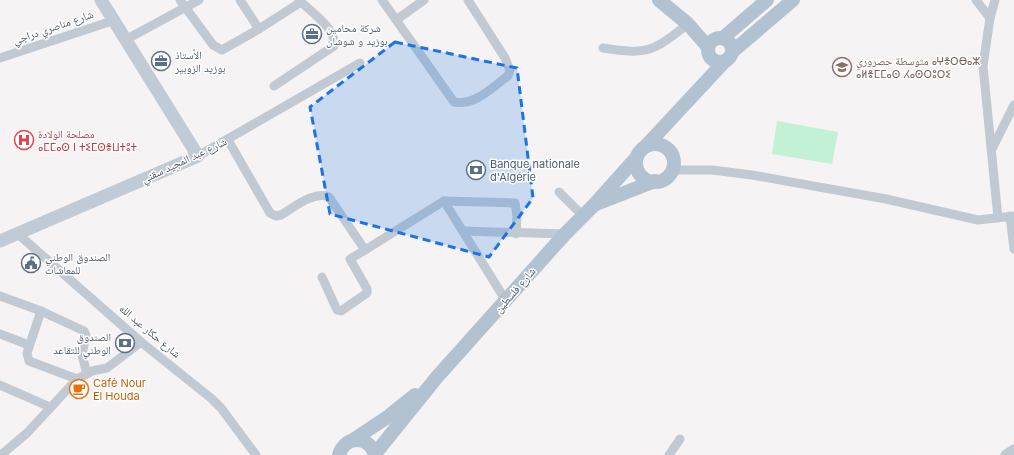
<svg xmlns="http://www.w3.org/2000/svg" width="1014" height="455" viewBox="0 0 1014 455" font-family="Inter,'Noto Naskh Arabic','Noto Sans Tifinagh',sans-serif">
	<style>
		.green { fill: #c3f1d5 }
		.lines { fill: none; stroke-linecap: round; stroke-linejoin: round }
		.minor { stroke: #c1cad2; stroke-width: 9 }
		.tertiary { stroke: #c1cad2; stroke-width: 11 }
		.secondary { stroke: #c1cbd6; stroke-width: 13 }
		.primary { stroke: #b3c2d1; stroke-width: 14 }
		.marked { fill: #1a73e8; fill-opacity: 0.2; stroke: #1a73e8; stroke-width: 3; stroke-dasharray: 8 5; stroke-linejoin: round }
		.labels { text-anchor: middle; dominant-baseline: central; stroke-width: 3; stroke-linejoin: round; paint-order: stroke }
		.street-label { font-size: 11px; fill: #4a5661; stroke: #fff }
		.service-label { font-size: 11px; fill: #4e5e75; stroke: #fff; text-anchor: start }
		.education-label { font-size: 11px; fill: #785e54; stroke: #fff; text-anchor: start }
		.health-label { font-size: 11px; fill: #be3a42; stroke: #fff; text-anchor: start }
		.food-label { font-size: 11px; fill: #c56008; stroke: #fff; text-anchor: start }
	</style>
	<rect width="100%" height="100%" fill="#f5f3f3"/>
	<polygon class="green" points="777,121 838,132 832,164 772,154"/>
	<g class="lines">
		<g class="minor">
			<polyline points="180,0 213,45 222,50 259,29 240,0"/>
			<path d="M382 0 454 102C475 106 491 88 508 76L510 70 505 58 468 0"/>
			<polyline points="976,0 990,18"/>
			<polyline points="995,0 990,18 983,66 998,218"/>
			<polyline points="396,20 424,0"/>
			<polyline points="259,29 301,2"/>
			<polyline points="127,39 199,0"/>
			<path d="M603 48C649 55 652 52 688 24"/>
			<polyline points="0,58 115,20"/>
			<path d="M274 86 334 46C337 29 311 12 299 0"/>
			<path d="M228 140 270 213 276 216 281 215C293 208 315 190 329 197L365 250 444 201 515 203 517 216 516 234"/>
			<polyline points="992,149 1014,105"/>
			<polyline points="198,156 360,63"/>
			<polyline points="672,170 712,170 752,175 886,199 978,220 1014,216"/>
			<polyline points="559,192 583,216"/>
			<polyline points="444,201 506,301"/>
			<polyline points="1010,216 1014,249"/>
			<polyline points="463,231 565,234"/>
			<polyline points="18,234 141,342 212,399 221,408 256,455"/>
			<polyline points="322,277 337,310 341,311 367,293 367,289 350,259 365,250"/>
			<polyline points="0,296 41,311 84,331 86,335 82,355 87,374"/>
			<polyline points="41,311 27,353 29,361 77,379"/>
			<polyline points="0,334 29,345"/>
			<polyline points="0,385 50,407"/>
			<polyline points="1,455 27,433 77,379 92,371 107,368 141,342"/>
			<polyline points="669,455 680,439"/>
		</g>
		<polyline class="tertiary" points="1006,455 1014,450"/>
		<polyline class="secondary" points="0,241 198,156 101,0"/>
		<g class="primary">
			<polyline points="659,0 688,24 708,47"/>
			<circle cx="720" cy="50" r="12"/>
			<polyline points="723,38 767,0"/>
			<polyline points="732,52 793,0"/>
			<circle cx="655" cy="163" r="19"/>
			<polyline points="645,147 725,61"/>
			<polyline points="596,204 655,181"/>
			<polyline points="353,440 389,416 415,395"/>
			<polyline points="375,454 437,377 565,234 594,205 637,157"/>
			<path d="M339 455C345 435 369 435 375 455"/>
		</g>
	</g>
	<path class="marked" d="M395 42 517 68 533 198 489 257 330 214 310 107Z"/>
	<defs>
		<g id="office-ring" transform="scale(1)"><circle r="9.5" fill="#fff" stroke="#5c6f8a" stroke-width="1.5"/><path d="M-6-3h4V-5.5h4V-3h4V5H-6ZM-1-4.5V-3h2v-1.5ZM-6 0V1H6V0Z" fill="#5c6f8a"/></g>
		<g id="school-ring" transform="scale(1)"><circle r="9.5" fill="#fff" stroke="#8d6e63" stroke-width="1.5"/><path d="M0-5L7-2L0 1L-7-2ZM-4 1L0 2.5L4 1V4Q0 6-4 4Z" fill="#8d6e63"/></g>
		<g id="hospital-ring" transform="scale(1)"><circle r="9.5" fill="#fff" stroke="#e0444e" stroke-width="1.5"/><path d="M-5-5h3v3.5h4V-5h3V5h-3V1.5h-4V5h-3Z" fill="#e0444e"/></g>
		<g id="bank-ring" transform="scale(1)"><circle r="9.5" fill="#fff" stroke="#5c6f8a" stroke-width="1.5"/><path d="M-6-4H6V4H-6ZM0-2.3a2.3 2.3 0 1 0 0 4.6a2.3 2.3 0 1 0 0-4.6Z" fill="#5c6f8a"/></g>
		<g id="civic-ring" transform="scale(1)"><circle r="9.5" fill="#fff" stroke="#5c6f8a" stroke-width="1.5"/><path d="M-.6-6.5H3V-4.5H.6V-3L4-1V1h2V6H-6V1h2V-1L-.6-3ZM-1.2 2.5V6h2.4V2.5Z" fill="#5c6f8a"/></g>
		<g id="cafe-ring" transform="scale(1)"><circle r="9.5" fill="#fff" stroke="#e8710a" stroke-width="1.5"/><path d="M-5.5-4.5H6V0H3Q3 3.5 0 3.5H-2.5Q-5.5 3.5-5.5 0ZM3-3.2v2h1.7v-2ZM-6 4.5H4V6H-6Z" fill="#e8710a"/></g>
	</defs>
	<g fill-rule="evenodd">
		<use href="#office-ring" x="312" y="34"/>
		<use href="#office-ring" x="161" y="61"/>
		<use href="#school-ring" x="842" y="67"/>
		<use href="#hospital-ring" x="24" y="140"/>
		<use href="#bank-ring" x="476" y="170"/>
		<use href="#civic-ring" x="31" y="263"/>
		<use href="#bank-ring" x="125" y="343"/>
		<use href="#cafe-ring" x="79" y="389"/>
	</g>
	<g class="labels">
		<g class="street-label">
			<text transform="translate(53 27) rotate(-19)">شارع مناصري دراجي</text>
			<text transform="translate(184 160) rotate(-25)">شارع عبد المجيد سقني</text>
			<text transform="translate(515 290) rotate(-49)">شارع فلسطين</text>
			<text transform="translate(150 331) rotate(40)">شارع حكار عبد الله</text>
		</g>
		<g class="service-label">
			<text x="326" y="28">شركة محامين<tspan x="326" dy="13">بوزيد و شوشان</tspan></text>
			<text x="175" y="55">الأستاذ<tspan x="175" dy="13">بوزيد الزوبير</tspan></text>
			<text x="490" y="164">Banque nationale<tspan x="490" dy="13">d'Algérie</tspan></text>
			<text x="45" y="257">الصندوق الوطني<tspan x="45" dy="13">للمعاشات</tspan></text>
			<text x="111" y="337" text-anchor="end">الصندوق<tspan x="111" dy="13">الوطني للتقاعد</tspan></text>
		</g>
		<g class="education-label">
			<text x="856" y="61">متوسطة حصروري ⴰⵖⴻⵔⴱⴰⵣ<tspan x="856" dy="13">ⴰⵍⴻⵎⵎⴰⵙ ⵃⴰⵙⵔⵓⵔⵉ</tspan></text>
		</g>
		<g class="health-label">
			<text x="38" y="134">مصلحة الولادة<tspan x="38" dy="13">ⴰⵎⵎⴰⵙ ⵏ ⵜⵉⵎⵙⴻⵡⵜⵓⵜ</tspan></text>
		</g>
		<g class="food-label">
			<text x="93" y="383">Café Nour<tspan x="93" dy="13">El Houda</tspan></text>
		</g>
	</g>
</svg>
